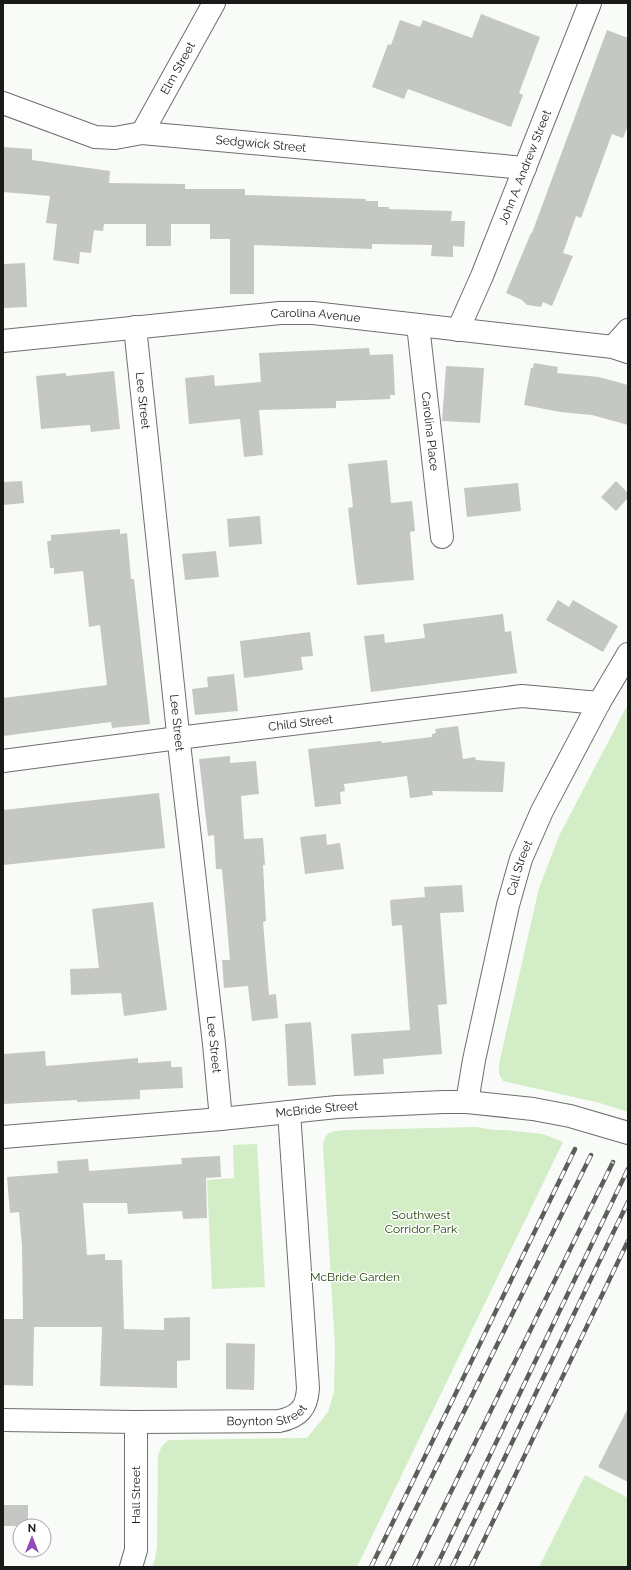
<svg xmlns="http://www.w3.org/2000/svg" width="631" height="1570" viewBox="0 0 631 1570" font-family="Raleway,sans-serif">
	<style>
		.green { fill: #d3edc7 }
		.building { fill: #c5c7c4 }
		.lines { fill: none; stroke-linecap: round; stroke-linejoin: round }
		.minor-casing { stroke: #6c6f6b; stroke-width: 24 }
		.minor { stroke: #fff; stroke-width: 22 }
		.rail-casing { stroke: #5c5e5b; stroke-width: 4.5 }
		.rail { stroke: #fff; stroke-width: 3; stroke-dasharray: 9; stroke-linecap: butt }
		.labels { text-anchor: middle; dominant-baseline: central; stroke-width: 3; stroke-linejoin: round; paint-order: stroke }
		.street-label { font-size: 12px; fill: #1a1b19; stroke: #fff }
		.park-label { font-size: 12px; fill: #23440b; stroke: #fff }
	</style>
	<rect width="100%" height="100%" fill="#f8fbf7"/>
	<g class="green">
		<polygon points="628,704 628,1112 600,1103 503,1081 499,1074 499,1064 539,888 559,836"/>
		<path d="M476 1127 494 1130H505L543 1134 563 1142 357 1567H152L155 1559 157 1547 158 1455 162 1446 168 1440 307 1438 328 1412 334 1392 335 1347 323 1147C324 1130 334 1131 348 1130Z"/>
		<polygon points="257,1144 265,1287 212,1289 207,1180 234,1178 233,1145"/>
		<polygon points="585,1475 628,1498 628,1567 539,1567"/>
	</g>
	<g class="building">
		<polygon points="481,14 540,37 519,93 523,95 511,127 408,89 404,99 372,87 388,44 391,45 400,20 420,27 423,20 472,38"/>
		<polygon points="607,30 628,38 628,126 623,138 612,134 581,218 576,216 563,253 573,256 552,306 543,302 541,307 527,305 522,300 506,293 531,233 532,233"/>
		<polygon points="3,147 32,149 32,160 110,171 109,183 185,184 185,189 245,189 245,195 366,199 366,201 378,201 378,207 389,207 389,209 452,211 451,221 465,221 464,247 453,246 453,257 431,256 432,245 372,244 372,249 254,245 254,294 230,294 230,239 210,239 210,224 171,224 171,246 146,246 146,224 104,224 103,231 94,230 91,253 80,252 79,264 53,260 57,224 46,223 50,196 3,192"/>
		<polygon points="25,263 27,307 3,308 3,264"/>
		<polygon points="369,348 370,355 393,354 395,395 390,395 390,399 336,401 336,408 259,410 263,455 244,457 240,419 189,424 185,378 214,375 215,386 261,382 259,353"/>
		<polygon points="534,363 558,367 557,373 599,377 628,385 628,425 592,415 560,412 524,405 531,368 533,368"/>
		<polygon points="446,366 484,368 480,423 442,421"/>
		<polygon points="114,371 120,429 91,432 90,425 41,429 36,376 66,373 66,376"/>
		<polygon points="387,460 391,503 412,501 415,531 410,532 414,580 357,585 348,508 353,507 348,464"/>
		<polygon points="22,481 24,503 3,505 3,482"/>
		<polygon points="616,481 628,493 628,498 616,511 601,497"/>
		<polygon points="518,483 521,511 467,517 464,488"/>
		<polygon points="260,516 262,544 229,547 227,519"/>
		<polygon points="120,529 120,534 127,533 131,579 134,579 150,724 112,728 111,722 3,736 3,698 107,685 100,625 89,627 83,571 54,574 54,568 50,568 47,541 51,541 51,535"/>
		<polygon points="216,551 219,577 185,580 182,554"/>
		<polygon points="558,600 569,607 573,600 618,626 603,652 546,620"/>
		<polygon points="503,614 505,632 511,631 517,673 371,692 364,636 384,634 385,643 425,638 423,624"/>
		<polygon points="310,632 313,656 301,657 303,670 244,678 240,641"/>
		<polygon points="234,674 238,711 195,715 192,689 208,687 207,677"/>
		<polygon points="458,726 463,759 475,757 476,760 505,762 503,792 432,791 433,795 410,798 407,776 344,784 345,791 340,792 341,804 315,807 308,749 381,741 382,743 432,737 432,734 436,733 435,729"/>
		<polygon points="230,756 230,763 256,761 259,794 241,796 244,839 263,838 265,865 263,865 266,921 263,922 269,995 276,994 278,1018 252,1021 248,986 224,988 222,960 230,960 222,869 216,869 214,835 208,836 199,759"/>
		<polygon points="159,793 165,848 3,865 3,810"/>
		<polygon points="326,834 327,845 340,843 344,869 305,874 300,837"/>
		<polygon points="462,885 464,912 440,913 447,1004 438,1005 442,1054 383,1059 384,1074 354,1076 351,1034 410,1030 402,925 392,926 390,900 425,897 424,887"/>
		<polygon points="153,902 167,1010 124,1016 121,993 71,995 70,969 99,968 92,909"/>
		<polygon points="311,1022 316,1085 288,1086 285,1024"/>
		<polygon points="45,1051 46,1066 138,1058 138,1063 171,1061 171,1067 182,1067 183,1088 140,1090 140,1099 77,1102 77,1100 3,1104 3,1054"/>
		<polygon points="220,1156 221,1177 206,1178 207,1218 183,1219 182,1211 128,1214 127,1203 83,1203 87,1255 105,1254 105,1260 122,1260 124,1329 164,1330 164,1318 190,1317 190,1360 177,1361 177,1388 100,1386 102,1327 34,1327 33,1386 3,1385 3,1319 23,1319 22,1246 19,1212 10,1213 7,1177 58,1173 57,1161 88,1159 89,1171 182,1164 181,1158"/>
		<polygon points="226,1343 255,1344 254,1390 226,1389"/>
		<polygon points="628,1408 628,1482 598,1467"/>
		<rect x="3" y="1505" width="25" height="21"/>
	</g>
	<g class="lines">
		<g class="minor-casing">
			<g id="minor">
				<path id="s1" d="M3 103 95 137 115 138 142 133 525 168"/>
				<path id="s2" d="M142 133 214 3"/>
				<path id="s3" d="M418 325 442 537"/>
				<path id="s4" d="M135 327 180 752 214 1044 221 1119"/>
				<path id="s5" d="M458 330 482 276 590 3"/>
				<path id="s6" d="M3 341 280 313H313L613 347 628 352"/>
				<polyline points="613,347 628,330"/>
				<path id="s7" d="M3 761 178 738 522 696 599 703"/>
				<path id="s8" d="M467 1102 474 1060 508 905 521 859 542 811 599 703 628 654"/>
				<path id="s9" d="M3 1137 221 1119 337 1107 443 1102H467L533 1109 570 1116 628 1133"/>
				<path id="s10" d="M3 1420 136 1422 279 1421C299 1417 307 1408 308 1388L289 1112"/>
				<polyline points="131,1567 136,1550 136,1422"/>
			</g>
		</g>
		<use href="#minor" class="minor"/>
		<g class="rail-casing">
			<g id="rail">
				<polyline points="371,1567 575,1149"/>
				<polyline points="387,1567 591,1155"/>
				<polyline points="414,1567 613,1162"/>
				<polyline points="436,1567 628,1169"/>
				<polyline points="452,1567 628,1202"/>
				<polyline points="471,1567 628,1241"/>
			</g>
		</g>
		<use href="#rail" class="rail"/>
	</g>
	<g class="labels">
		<g class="street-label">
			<text stroke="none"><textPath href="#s2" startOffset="74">Elm Street</textPath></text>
			<text stroke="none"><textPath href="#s1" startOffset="265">Sedgwick Street</textPath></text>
			<text stroke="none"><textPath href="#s5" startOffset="176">John A. Andrew Street</textPath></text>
			<text stroke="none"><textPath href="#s6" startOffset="314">Carolina Avenue</textPath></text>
			<text stroke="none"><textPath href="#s4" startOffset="74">Lee Street</textPath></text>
			<text stroke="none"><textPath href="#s3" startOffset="107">Carolina Place</textPath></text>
			<text stroke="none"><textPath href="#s4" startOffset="398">Lee Street</textPath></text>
			<text stroke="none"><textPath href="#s7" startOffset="300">Child Street</textPath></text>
			<text stroke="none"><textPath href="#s8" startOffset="240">Call Street</textPath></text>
			<text stroke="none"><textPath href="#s4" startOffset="722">Lee Street</textPath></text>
			<text stroke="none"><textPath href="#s9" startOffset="315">McBride Street</textPath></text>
			<text stroke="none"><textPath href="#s10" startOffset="265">Boynton Street</textPath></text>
			<text transform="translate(136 1495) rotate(-90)">Hall Street</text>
		</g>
		<g class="park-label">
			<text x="421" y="1215">Southwest<tspan x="421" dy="14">Corridor Park</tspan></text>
			<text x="355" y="1277">McBride Garden</text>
		</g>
	</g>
	<rect width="631" height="1570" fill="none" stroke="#1a1b19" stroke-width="8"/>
	<g transform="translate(32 1538)"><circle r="19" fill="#ffffff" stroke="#a3a4a3"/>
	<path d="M0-3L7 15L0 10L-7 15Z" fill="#9348ba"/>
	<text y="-6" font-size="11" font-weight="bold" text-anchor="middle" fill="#1a1b19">N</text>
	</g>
</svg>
